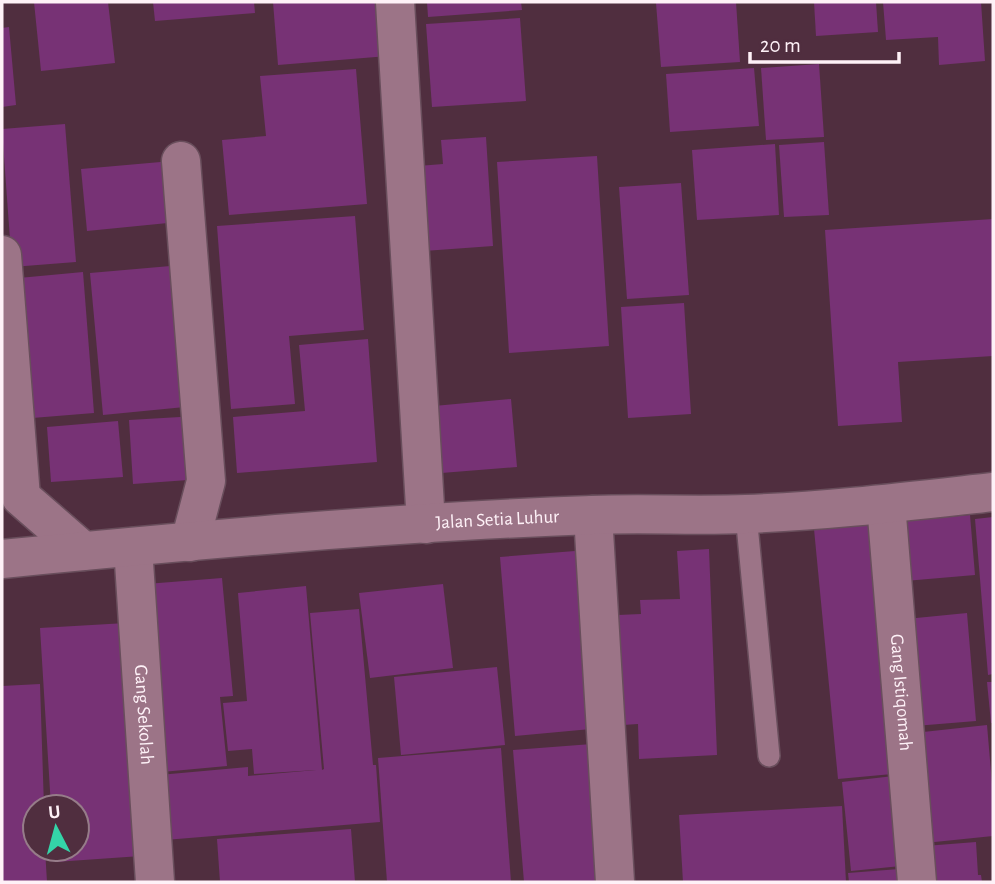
<svg xmlns="http://www.w3.org/2000/svg" width="995" height="884" viewBox="0 0 995 884" font-family="'Alegreya Sans',sans-serif">
	<style>
		.building { fill: #773275 }
		.lines { fill: none; stroke-linecap: round; stroke-linejoin: round }
		.service-casing { stroke: #694e5c; stroke-width: 24 }
		.minor-casing { stroke: #694e5c; stroke-width: 41 }
		.service { stroke: #9c7487; stroke-width: 21 }
		.minor { stroke: #9c7487; stroke-width: 38 }
		.labels { text-anchor: middle; dominant-baseline: central; stroke-width: 7; stroke-linejoin: round; paint-order: stroke }
		.street-label { font-size: 19px; fill: #fef1f7; stroke: #502e3f }
	</style>
	<rect width="100%" height="100%" fill="#502e3f"/>
	<g class="building">
		<polygon points="34,2 108,2 115,63 41,71"/>
		<polygon points="153,2 254,2 255,13 155,21"/>
		<polygon points="273,2 384,2 388,56 278,65"/>
		<polygon points="427,2 521,2 522,10 428,17"/>
		<polygon points="679,2 736,2 740,62 661,67 656,3"/>
		<polygon points="814,2 876,2 878,32 816,36"/>
		<polygon points="883,2 981,2 985,61 939,65 938,37 886,40"/>
		<polygon points="520,18 526,101 432,107 426,24"/>
		<polygon points="9,27 16,105 2,107 2,28"/>
		<polygon points="819,64 824,137 766,140 761,68"/>
		<polygon points="754,68 759,126 670,132 666,74"/>
		<polygon points="356,69 367,204 229,215 222,140 266,136 260,76"/>
		<polygon points="65,124 76,262 12,267 2,129"/>
		<polygon points="486,137 493,246 424,251 418,166 443,164 441,140"/>
		<polygon points="824,142 829,215 784,217 779,145"/>
		<polygon points="775,144 779,215 697,220 692,150"/>
		<polygon points="597,156 609,346 509,353 497,162"/>
		<polygon points="172,161 178,222 87,231 81,169"/>
		<polygon points="681,183 689,295 627,299 619,187"/>
		<polygon points="355,216 364,330 289,336 295,404 231,409 217,226"/>
		<polygon points="993,219 993,356 898,362 902,422 838,426 825,230"/>
		<polygon points="182,265 195,406 103,415 90,273"/>
		<polygon points="83,272 94,413 20,419 8,279"/>
		<polygon points="684,303 691,414 628,418 621,307"/>
		<polygon points="368,339 377,462 237,473 233,417 305,411 299,345"/>
		<polygon points="511,399 517,467 429,474 423,407"/>
		<polygon points="197,416 202,479 133,484 129,420"/>
		<polygon points="118,421 123,477 51,482 47,427"/>
		<polygon points="970,515 975,575 905,581 901,521"/>
		<polygon points="993,517 993,674 988,675 975,519"/>
		<polygon points="880,523 903,773 838,779 814,529"/>
		<polygon points="709,549 717,755 639,759 638,724 623,725 618,615 641,614 640,600 680,599 677,551"/>
		<polygon points="575,551 591,729 515,736 500,557"/>
		<polygon points="222,578 233,696 220,697 227,766 162,772 146,584"/>
		<polygon points="443,584 453,668 370,678 359,593"/>
		<polygon points="306,586 322,770 324,769 310,613 359,609 373,765 376,765 380,822 165,840 159,775 248,767 248,776 316,770 254,774 252,749 228,751 223,703 247,701 238,593"/>
		<polygon points="967,613 976,721 915,726 906,619"/>
		<polygon points="126,623 141,856 55,862 54,849 77,849 77,807 51,807 40,628"/>
		<polygon points="497,667 505,745 401,755 394,677"/>
		<polygon points="987,682 993,682 993,723 991,723"/>
		<polygon points="40,684 44,807 35,807 35,849 45,849 47,882 2,882 2,686"/>
		<polygon points="987,725 993,795 993,836 925,843 914,733"/>
		<polygon points="592,744 603,882 524,882 513,750"/>
		<polygon points="501,748 511,882 387,882 378,758"/>
		<polygon points="902,775 911,865 851,871 842,782"/>
		<polygon points="842,806 846,882 683,882 679,815"/>
		<polygon points="351,829 355,882 220,882 217,839"/>
		<polygon points="976,842 978,875 981,875 982,882 928,882 925,846"/>
		<polygon points="912,868 913,882 849,882 848,873"/>
	</g>
	<g class="lines">
		<g class="service-casing">
			<polyline id="service" points="746,514 769,756"/>
		</g>
		<g class="minor-casing">
			<g id="minor">
				<polyline points="395,2 426,524"/>
				<polyline points="181,161 206,481 190,542"/>
				<polyline points="2,255 21,497 83,551"/>
				<path id="s1" d="M886 504 917 882"/>
				<polyline points="593,515 615,882"/>
				<path id="s2" d="M133 547 155 882"/>
				<path id="s3" d="M2 559C198 540 395 522 592 515 643 513 695 516 746 514 829 511 911 501 993 492"/>
			</g>
		</g>
		<use href="#service" class="service"/>
		<use href="#minor" class="minor"/>
	</g>
	<g class="labels">
		<g class="street-label">
			<text stroke="none"><textPath href="#s3" startOffset="497">Jalan Setia Luhur</textPath></text>
			<text stroke="none"><textPath href="#s1" startOffset="189">Gang Istiqomah</textPath></text>
			<text stroke="none"><textPath href="#s2" startOffset="168">Gang Sekolah</textPath></text>
		</g>
	</g>
	<rect width="995" height="884" fill="none" stroke="#fef1f7" stroke-width="7"/>
	<g transform="translate(56 828) rotate(354)"><circle r="33" fill="#502e3f" stroke="#967c89" stroke-width="2"/>
	<path d="M0-5L12 26L0 18L-12 26Z" fill="#34d4a8"/>
	<text y="-10" font-size="19" font-weight="bold" text-anchor="middle" fill="#fef1f7">U</text>
	</g>
	<path d="M750 52v10h149v-10" fill="none" stroke="#fef1f7" stroke-width="3.5"/>
	<text x="760" y="52" font-size="21" fill="#fef1f7" stroke="#502e3f" stroke-width="5" paint-order="stroke">20 m</text>
</svg>
